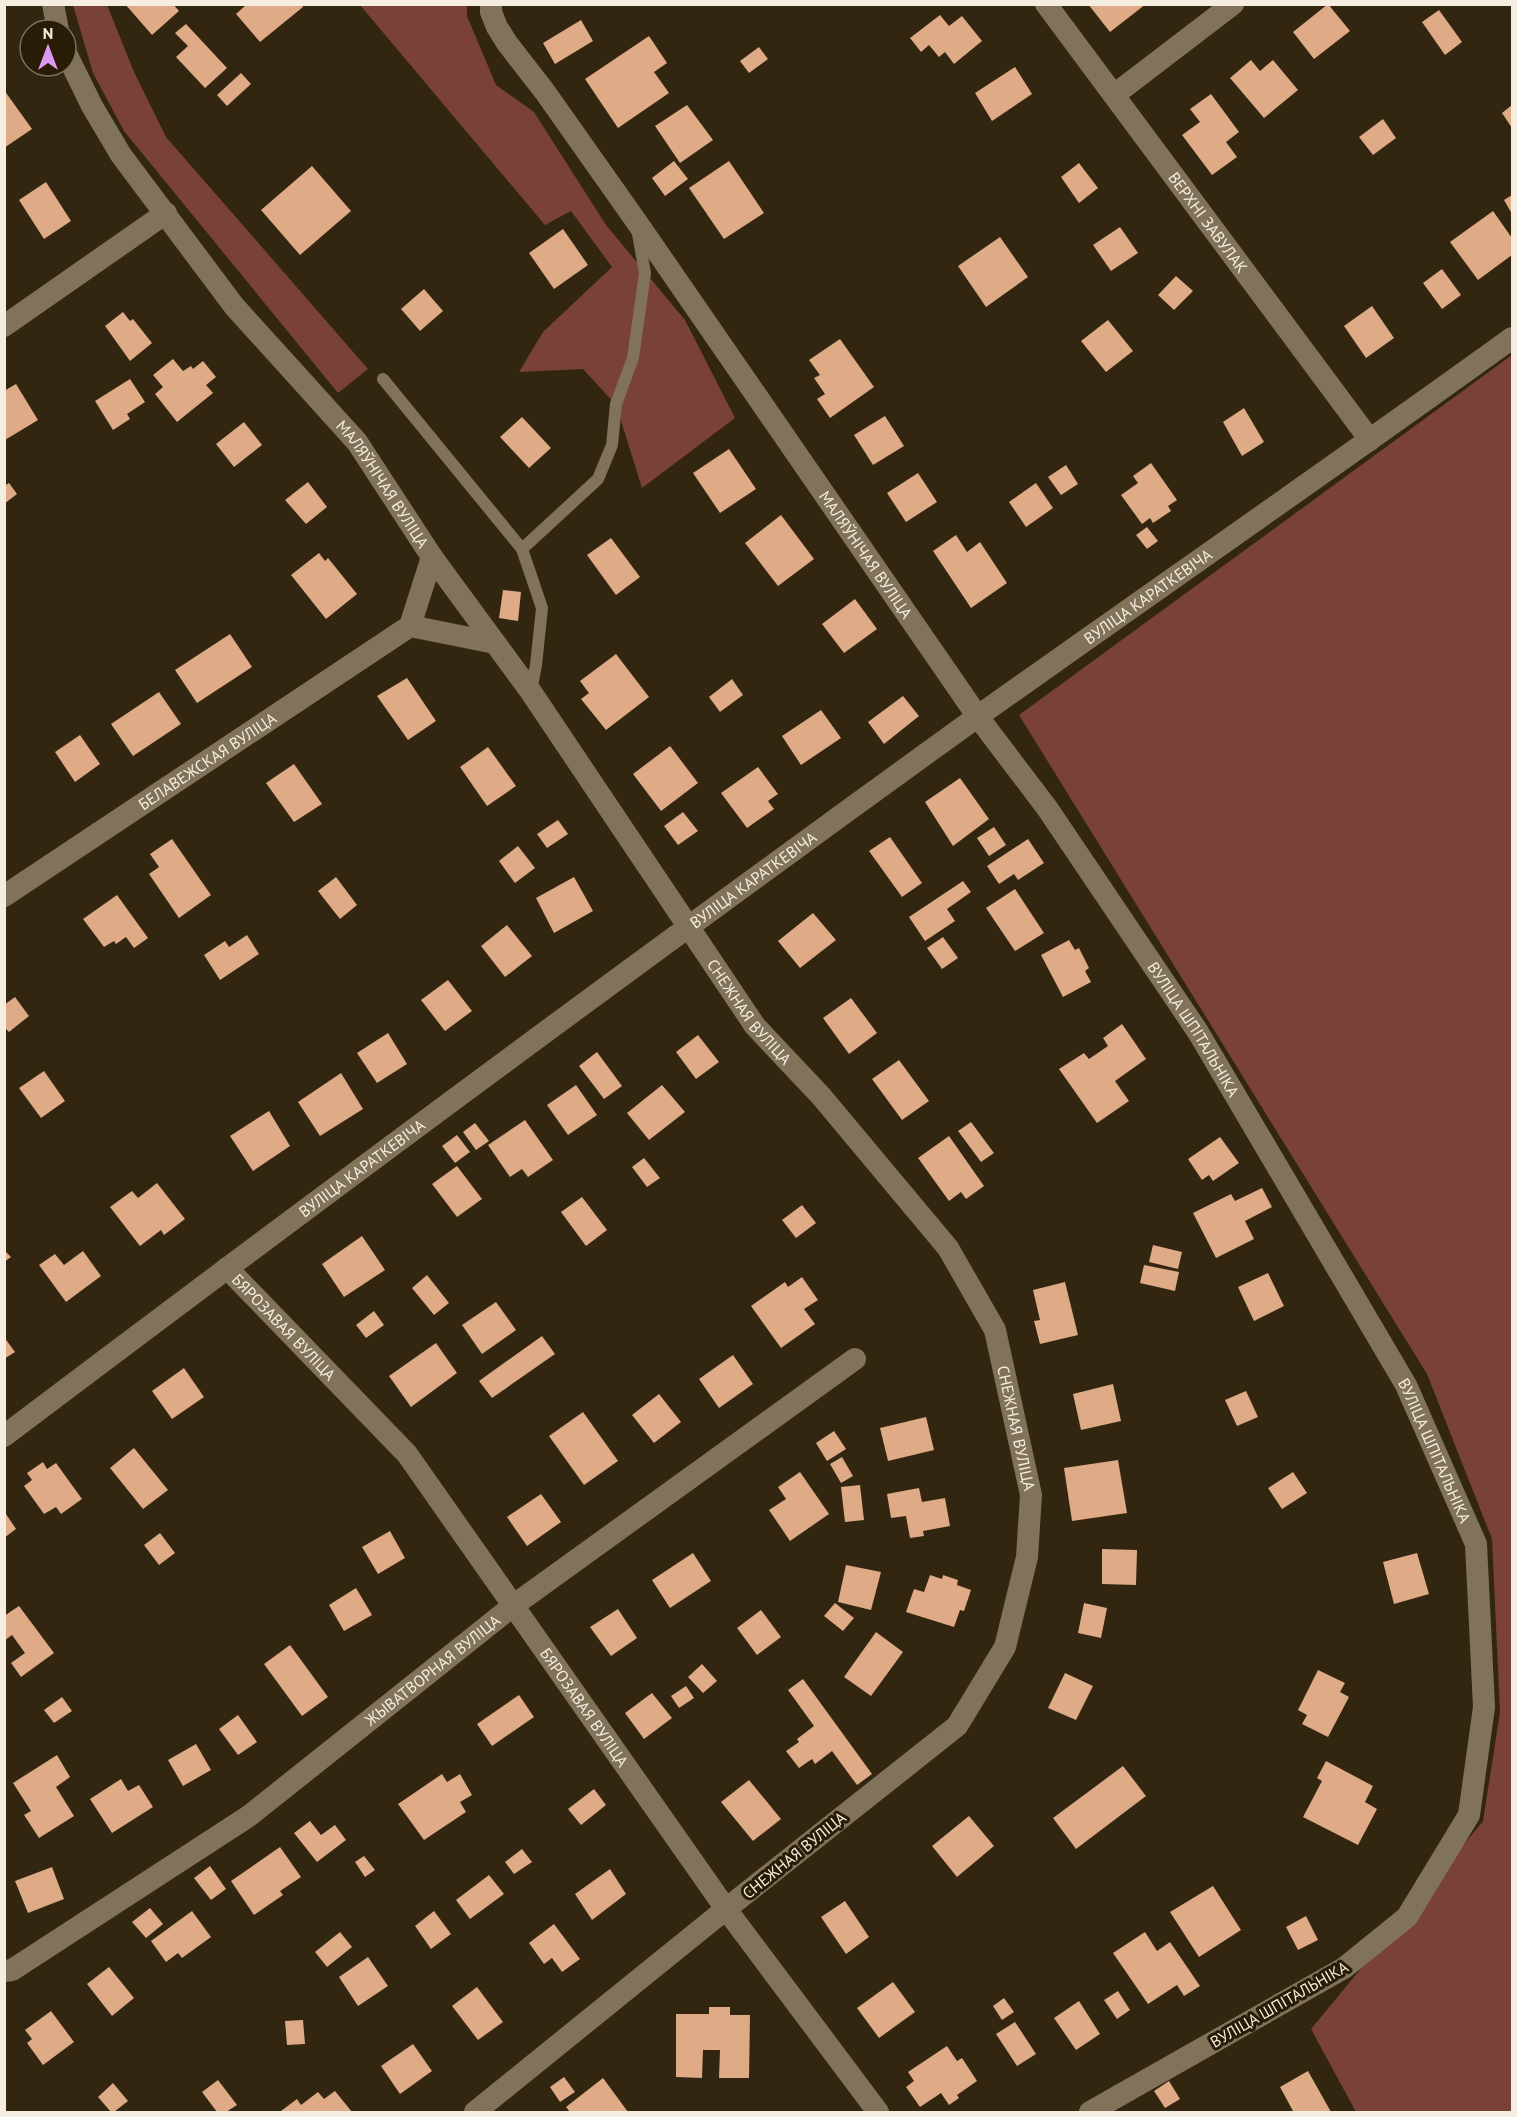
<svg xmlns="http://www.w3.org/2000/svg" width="1517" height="2117" viewBox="0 0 1517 2117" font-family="'PT Sans',sans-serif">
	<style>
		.forest { fill: #794137 }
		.building { fill: #dfaa86 }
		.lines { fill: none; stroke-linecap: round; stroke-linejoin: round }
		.lane { stroke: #81725a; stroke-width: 12 }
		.street { stroke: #81725a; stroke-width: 22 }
		.labels { text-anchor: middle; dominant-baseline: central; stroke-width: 6; stroke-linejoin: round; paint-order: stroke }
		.street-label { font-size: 16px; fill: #f5ede0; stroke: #281c06 }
	</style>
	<rect width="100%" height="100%" fill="#322610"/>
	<g class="forest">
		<polygon points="73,5 107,5 134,72 166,137 368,369 338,393 124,131 93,73"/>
		<polygon points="360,5 467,5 467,16 496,85 534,112 606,225 685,320 735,418 642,488 616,405 583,369 519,372 543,332 612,267 571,211 545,225"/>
		<polygon points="1512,355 1512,2112 1356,2112 1311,2029 1483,1821 1500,1712 1492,1539 1427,1374 1019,715"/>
	</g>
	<g class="building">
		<polygon points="125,4 173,4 179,11 152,35"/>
		<polygon points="247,4 301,4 303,7 260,42 236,14"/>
		<polygon points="1088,4 1146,4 1110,32"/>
		<polygon points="1328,4 1350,31 1314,59 1293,32"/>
		<polygon points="1439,10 1462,42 1445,55 1422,22"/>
		<polygon points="940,15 949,26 962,16 982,41 954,64 945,52 939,57 929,45 921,52 910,38"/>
		<polygon points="581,20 593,41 555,64 543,43"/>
		<polygon points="186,24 227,68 205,88 176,57 188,46 175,33"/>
		<polygon points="649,36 667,63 654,72 669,93 618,128 585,79"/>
		<polygon points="759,47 768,59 749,73 740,61"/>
		<polygon points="1251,60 1260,71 1273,60 1298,90 1264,118 1230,78"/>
		<polygon points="1015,67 1032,94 992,121 975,93"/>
		<polygon points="241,73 251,84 227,106 217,95"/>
		<polygon points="4,90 32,129 4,148"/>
		<polygon points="1211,94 1239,132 1226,142 1237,157 1212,175 1182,135 1200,122 1190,109"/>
		<polygon points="687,105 713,140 680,163 655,126"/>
		<polygon points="1512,105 1512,128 1502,113"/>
		<polygon points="1383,119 1396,138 1373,155 1359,137"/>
		<polygon points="674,161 688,179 665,196 652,178"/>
		<polygon points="729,161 764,213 724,239 689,188"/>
		<polygon points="1079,163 1098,188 1079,203 1061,177"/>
		<polygon points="312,166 351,211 300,255 261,210"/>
		<polygon points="46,182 71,221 44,239 19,200"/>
		<polygon points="1512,195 1512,214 1504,200"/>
		<polygon points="1493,211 1512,238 1512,255 1478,280 1450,242"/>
		<polygon points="1120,227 1138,253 1111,271 1093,245"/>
		<polygon points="563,229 588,265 554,289 529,253"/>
		<polygon points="1000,237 1028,277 986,307 958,266"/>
		<polygon points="1442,269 1461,295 1442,309 1423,283"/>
		<polygon points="1176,276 1193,291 1174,310 1158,295"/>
		<polygon points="424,289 443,311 420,331 401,309"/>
		<polygon points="1372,306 1394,338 1366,358 1344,326"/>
		<polygon points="123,312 130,321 133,319 152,343 130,361 105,326"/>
		<polygon points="1108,320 1133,351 1106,372 1081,341"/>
		<polygon points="840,339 874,387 830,418 817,399 825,394 814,378 820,375 809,360"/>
		<polygon points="173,359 183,371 191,366 193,369 203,361 216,377 206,385 213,393 177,422 155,394 163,387 153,375"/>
		<polygon points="130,379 145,402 127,414 130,419 113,430 95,401"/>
		<polygon points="16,384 38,420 5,440 4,391"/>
		<polygon points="1244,408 1264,442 1242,456 1223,422"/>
		<polygon points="885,416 904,446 873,465 854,435"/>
		<polygon points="522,417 551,448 529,468 500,437"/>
		<polygon points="244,422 262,445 234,467 216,444"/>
		<polygon points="729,449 756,489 720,513 693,473"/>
		<polygon points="1151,463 1177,500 1168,506 1171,511 1153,523 1150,518 1142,524 1121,495 1138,483 1133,476"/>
		<polygon points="1066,465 1078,484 1061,495 1048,477"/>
		<polygon points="918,473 937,502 906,522 887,493"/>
		<polygon points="308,482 327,507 306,524 285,500"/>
		<polygon points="9,483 17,494 4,504 4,486"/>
		<polygon points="1036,483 1053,508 1026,527 1009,502"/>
		<polygon points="781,515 814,559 778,586 745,543"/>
		<polygon points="1147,527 1158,541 1147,549 1136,535"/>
		<polygon points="956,535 967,552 980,542 1007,583 971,608 933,551"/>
		<polygon points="611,538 640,577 616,595 587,555"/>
		<polygon points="319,553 325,561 328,558 357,594 326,619 291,575"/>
		<polygon points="503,590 521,592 518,621 499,618"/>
		<polygon points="855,599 877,629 844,653 822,624"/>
		<polygon points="230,634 252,667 197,703 175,670"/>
		<polygon points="616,654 649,697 606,730 581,699 589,693 580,681"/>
		<polygon points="407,678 436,721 408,740 377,696"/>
		<polygon points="732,679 743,695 720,712 709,697"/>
		<polygon points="159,692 181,724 133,756 111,724"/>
		<polygon points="903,696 919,716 884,744 868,722"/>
		<polygon points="821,710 841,738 801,765 782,736"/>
		<polygon points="80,735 100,764 75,782 55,752"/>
		<polygon points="670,746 698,783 661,811 633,774"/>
		<polygon points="488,747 516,786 487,806 460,767"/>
		<polygon points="294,764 322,804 294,822 266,783"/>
		<polygon points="758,767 778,794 768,801 774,809 747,828 721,793"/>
		<polygon points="960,778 989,819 953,846 925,802"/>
		<polygon points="683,812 698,831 678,845 664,826"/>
		<polygon points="558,820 568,834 547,848 537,834"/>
		<polygon points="994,827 1006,845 989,856 977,838"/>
		<polygon points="890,837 922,883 902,897 869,851"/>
		<polygon points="172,839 211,895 179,918 149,874 159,867 150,854"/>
		<polygon points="1028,839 1044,863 1018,880 1014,874 999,884 987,866"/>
		<polygon points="518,846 535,868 515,883 499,861"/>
		<polygon points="336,877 357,905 340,919 318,891"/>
		<polygon points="574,877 593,911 554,933 536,898"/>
		<polygon points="963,881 971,892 947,909 955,921 925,941 909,917"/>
		<polygon points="1015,889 1044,933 1015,951 986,908"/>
		<polygon points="117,895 148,938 134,948 126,937 116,944 114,941 104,947 83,919"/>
		<polygon points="813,913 836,940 800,968 778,941"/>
		<polygon points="507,925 532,956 505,977 481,946"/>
		<polygon points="247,935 259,954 220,980 204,955 225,941 229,947"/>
		<polygon points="943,937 958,958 942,969 927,948"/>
		<polygon points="1069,940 1075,950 1079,948 1089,968 1085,971 1091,982 1063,997 1041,955"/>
		<polygon points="448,980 472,1011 445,1031 421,1000"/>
		<polygon points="15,997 29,1016 9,1032 4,1027 4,1005"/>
		<polygon points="851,998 877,1033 849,1054 823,1018"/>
		<polygon points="1122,1024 1146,1059 1115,1081 1129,1101 1097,1123 1059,1069 1084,1053 1089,1059 1108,1046 1103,1038"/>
		<polygon points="388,1033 407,1064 377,1083 357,1053"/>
		<polygon points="698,1035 719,1062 696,1079 676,1052"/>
		<polygon points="597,1052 622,1086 604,1099 579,1066"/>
		<polygon points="899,1060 929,1101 902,1120 872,1079"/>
		<polygon points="44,1071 65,1101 41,1118 19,1088"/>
		<polygon points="341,1073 363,1109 320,1136 298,1102"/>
		<polygon points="576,1085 597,1115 568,1135 547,1105"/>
		<polygon points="662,1085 685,1112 649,1140 627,1113"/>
		<polygon points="269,1111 290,1146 253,1171 230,1136"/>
		<polygon points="525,1120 553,1160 528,1177 522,1169 510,1177 488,1145"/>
		<polygon points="971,1122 994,1153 981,1162 958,1131"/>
		<polygon points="475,1123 489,1141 476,1150 463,1132"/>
		<polygon points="457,1135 470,1152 455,1163 442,1146"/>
		<polygon points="949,1136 984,1186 966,1199 961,1192 949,1201 918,1158"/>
		<polygon points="1220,1137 1239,1163 1213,1181 1209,1175 1202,1180 1188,1159"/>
		<polygon points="644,1158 660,1178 647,1187 632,1167"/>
		<polygon points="457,1166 482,1199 457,1217 432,1184"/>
		<polygon points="157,1183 185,1219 164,1235 161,1230 140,1246 110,1207 132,1191 138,1198"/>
		<polygon points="1262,1188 1272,1207 1245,1221 1254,1239 1216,1258 1193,1213 1231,1194 1235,1201"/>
		<polygon points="582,1197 607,1230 586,1246 561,1212"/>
		<polygon points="802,1205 816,1223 796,1238 782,1220"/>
		<polygon points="362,1236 385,1270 344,1297 322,1264"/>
		<polygon points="1153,1245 1182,1252 1178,1269 1149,1262"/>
		<polygon points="4,1250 11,1257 4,1262"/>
		<polygon points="83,1251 101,1276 66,1302 39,1265 55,1254 64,1265"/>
		<polygon points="1144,1265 1179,1272 1175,1291 1140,1283"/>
		<polygon points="1268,1273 1284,1306 1254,1321 1238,1287"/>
		<polygon points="427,1275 449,1303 434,1315 412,1288"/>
		<polygon points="802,1277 818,1300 804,1309 815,1324 781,1348 751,1306 785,1282 788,1287"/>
		<polygon points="1065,1282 1078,1335 1040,1344 1034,1321 1040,1320 1033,1290"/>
		<polygon points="496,1302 516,1330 482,1354 462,1325"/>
		<polygon points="374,1311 384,1325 366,1338 356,1325"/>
		<polygon points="542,1336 555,1354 492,1398 479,1381"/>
		<polygon points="4,1337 15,1352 4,1359"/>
		<polygon points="436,1343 457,1373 411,1407 389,1376"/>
		<polygon points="733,1355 753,1384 719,1408 699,1379"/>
		<polygon points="184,1368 204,1397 172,1419 152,1391"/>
		<polygon points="1113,1384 1121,1421 1081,1430 1073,1394"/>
		<polygon points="1246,1391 1258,1417 1237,1426 1225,1400"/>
		<polygon points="659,1394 681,1422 654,1443 632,1415"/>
		<polygon points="583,1412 618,1461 584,1485 549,1436"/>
		<polygon points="926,1417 934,1450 888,1461 880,1428"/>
		<polygon points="834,1431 846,1449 827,1461 816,1443"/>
		<polygon points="134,1448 168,1490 143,1509 110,1468"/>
		<polygon points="842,1457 853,1476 841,1483 830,1464"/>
		<polygon points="1118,1460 1127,1513 1072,1521 1064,1468"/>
		<polygon points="43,1462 47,1469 56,1463 82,1499 61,1514 56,1507 44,1514 24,1486 32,1480 27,1473"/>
		<polygon points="800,1472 829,1514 790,1541 769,1510 786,1499 778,1487"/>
		<polygon points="1293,1472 1307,1493 1282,1509 1268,1488"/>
		<polygon points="860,1485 864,1520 845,1522 841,1487"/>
		<polygon points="919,1488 922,1502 945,1498 950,1526 923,1531 924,1536 910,1538 906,1516 891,1518 887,1494"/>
		<polygon points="541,1494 561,1522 527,1546 507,1517"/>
		<polygon points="4,1511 16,1529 4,1538"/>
		<polygon points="390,1531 405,1558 378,1574 362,1547"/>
		<polygon points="160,1533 175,1553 159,1565 144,1545"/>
		<polygon points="1102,1549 1137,1550 1136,1585 1102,1584"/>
		<polygon points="693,1553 711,1581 670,1608 652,1580"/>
		<polygon points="1417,1553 1429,1594 1394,1604 1383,1562"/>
		<polygon points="846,1565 881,1572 871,1610 838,1602"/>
		<polygon points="930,1575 942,1579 943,1575 958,1580 957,1585 971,1590 964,1611 960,1610 954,1627 906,1612 914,1589 924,1592"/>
		<polygon points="356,1588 372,1615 344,1631 329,1605"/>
		<polygon points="835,1603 854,1618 843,1631 824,1616"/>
		<polygon points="1084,1603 1107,1608 1101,1638 1078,1633"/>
		<polygon points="19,1606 54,1653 21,1677 11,1663 25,1653 12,1635 4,1641 4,1616"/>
		<polygon points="618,1609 637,1638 611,1656 590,1627"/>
		<polygon points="761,1610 781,1637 757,1655 737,1628"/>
		<polygon points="876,1632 903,1652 871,1696 844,1677"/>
		<polygon points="290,1645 328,1697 302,1716 264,1664"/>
		<polygon points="702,1664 717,1681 703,1693 688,1677"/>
		<polygon points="1318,1670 1345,1683 1340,1692 1349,1697 1328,1737 1302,1724 1307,1715 1298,1710"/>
		<polygon points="1065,1673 1093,1686 1076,1720 1048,1708"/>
		<polygon points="803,1679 872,1774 857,1785 832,1751 815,1764 812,1759 799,1768 786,1751 799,1742 797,1739 814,1726 788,1690"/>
		<polygon points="686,1686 694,1698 679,1708 671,1696"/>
		<polygon points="652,1693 672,1718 644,1739 625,1713"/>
		<polygon points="519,1695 534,1717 492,1746 477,1724"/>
		<polygon points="62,1697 72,1711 54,1723 44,1710"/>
		<polygon points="238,1715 257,1742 238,1755 219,1729"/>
		<polygon points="196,1744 211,1770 183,1786 168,1760"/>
		<polygon points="57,1755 70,1777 56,1787 74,1816 39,1838 24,1815 31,1811 13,1783"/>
		<polygon points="1326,1761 1373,1786 1365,1802 1377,1809 1358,1845 1303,1817 1322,1781 1317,1778"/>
		<polygon points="1123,1766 1146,1796 1076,1849 1053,1818"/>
		<polygon points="442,1774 447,1782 460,1774 472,1795 460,1802 466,1812 424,1840 398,1804"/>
		<polygon points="121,1779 128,1791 139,1785 153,1807 112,1833 90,1799"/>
		<polygon points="749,1780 781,1819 753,1841 721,1802"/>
		<polygon points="594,1789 606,1805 581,1825 568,1809"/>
		<polygon points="969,1816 994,1846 957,1877 932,1846"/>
		<polygon points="310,1821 321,1835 335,1825 346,1840 317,1862 294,1833"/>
		<polygon points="280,1847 301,1877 280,1891 283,1895 254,1915 231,1881"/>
		<polygon points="522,1849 532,1862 514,1874 505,1862"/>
		<polygon points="364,1856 375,1870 365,1877 355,1862"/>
		<polygon points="210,1866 226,1889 211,1900 194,1878"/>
		<polygon points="52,1867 64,1899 28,1913 15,1881"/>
		<polygon points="610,1869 626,1894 592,1920 575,1894"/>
		<polygon points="489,1875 504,1894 470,1919 456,1900"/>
		<polygon points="1213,1886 1241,1930 1199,1957 1170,1912"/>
		<polygon points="845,1901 869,1937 846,1954 821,1917"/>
		<polygon points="150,1908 163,1924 146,1938 132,1922"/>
		<polygon points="192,1911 211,1937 182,1958 178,1953 166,1962 151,1941"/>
		<polygon points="434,1911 451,1934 431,1949 415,1926"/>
		<polygon points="1306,1916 1318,1940 1298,1950 1286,1927"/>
		<polygon points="554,1924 580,1959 562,1972 552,1958 544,1964 529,1943"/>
		<polygon points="340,1932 352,1947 327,1967 315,1952"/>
		<polygon points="1145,1932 1157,1951 1170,1942 1200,1986 1184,1996 1177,1985 1148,2004 1113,1953"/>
		<polygon points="368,1957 388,1986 358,2006 339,1977"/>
		<polygon points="109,1967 134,1998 112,2016 87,1984"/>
		<polygon points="893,1982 915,2012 879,2038 857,2008"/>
		<polygon points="477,1987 503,2022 478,2040 452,2006"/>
		<polygon points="1118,1991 1130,2010 1117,2019 1104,2000"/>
		<polygon points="1004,1998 1014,2012 1002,2020 993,2006"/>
		<polygon points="1079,2001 1100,2034 1076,2050 1054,2018"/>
		<polygon points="709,2007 730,2007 730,2015 750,2015 749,2078 719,2078 720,2050 703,2050 702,2078 676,2077 676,2014 709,2014"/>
		<polygon points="51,2011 74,2042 43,2065 27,2043 32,2039 25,2030"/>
		<polygon points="303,2020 305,2044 287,2045 285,2021"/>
		<polygon points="1015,2022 1036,2054 1017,2066 996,2034"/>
		<polygon points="413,2044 432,2071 400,2094 381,2066"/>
		<polygon points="947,2046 957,2061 962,2058 977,2081 957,2095 959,2098 949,2105 941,2093 920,2107 906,2087 914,2081 908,2072"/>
		<polygon points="1308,2071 1331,2112 1291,2112 1293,2111 1280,2087"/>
		<polygon points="564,2077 575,2092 560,2102 550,2087"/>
		<polygon points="603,2078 628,2112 570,2112 566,2107"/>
		<polygon points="218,2080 237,2105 226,2112 217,2112 202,2092"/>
		<polygon points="1169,2081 1180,2099 1165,2108 1154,2091"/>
		<polygon points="113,2083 128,2101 114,2112 111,2112 98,2097"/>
		<polygon points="335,2091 352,2112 282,2112 281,2111 297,2099 301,2105 318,2092 324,2099"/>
	</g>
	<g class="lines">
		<g class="lane">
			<polyline points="383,379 522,549 542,608 536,665 531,691"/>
			<polyline points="522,549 598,479 612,445 616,404 633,358 645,273 638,234"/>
		</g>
		<g class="street">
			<polyline points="53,4 58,30"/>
			<path id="s1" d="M491 4V12L497 27 507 43 545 92 636 221 978 717 1047 808 1198 1032 1406 1385 1476 1544 1484 1707 1469 1815 1407 1917 1344 1968 1090 2112"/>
			<path id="s2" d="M1046 4 1370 440"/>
			<path id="s3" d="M66 53 92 106 121 155 234 306 357 442 432 557 531 692 755 1026 821 1096 948 1248 995 1330 1031 1495 1027 1557 1005 1647 957 1726 726 1909 878 2112"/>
			<polyline points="1114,95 1233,4"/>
			<polyline points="4,326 166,213"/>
			<polyline points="410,626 432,557"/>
			<path id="s4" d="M4 896 410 626 495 643"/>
			<path id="s5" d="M227 1268 407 1454 726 1909 475 2112"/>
			<path id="s6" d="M4 1436C326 1193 650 953 977 717 1155 590 1335 466 1512 338"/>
			<path id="s7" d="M4 1971 12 1970 249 1816 514 1605 855 1359"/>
		</g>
	</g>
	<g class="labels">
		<g class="street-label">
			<text stroke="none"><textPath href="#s2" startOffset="272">ВЕРХНІ ЗАВУЛАК</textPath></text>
			<text stroke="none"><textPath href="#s3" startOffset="537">МАЛЯЎНІЧАЯ ВУЛІЦА</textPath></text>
			<text stroke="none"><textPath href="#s1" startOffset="668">МАЛЯЎНІЧАЯ ВУЛІЦА</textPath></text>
			<text stroke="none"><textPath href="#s6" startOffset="1419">ВУЛІЦА КАРАТКЕВІЧА</textPath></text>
			<text stroke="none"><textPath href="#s4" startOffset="244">БЕЛАВЕЖСКАЯ ВУЛІЦА</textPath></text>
			<text stroke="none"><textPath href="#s6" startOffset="933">ВУЛІЦА КАРАТКЕВІЧА</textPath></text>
			<text stroke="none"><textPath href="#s3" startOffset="1180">СНЕЖНАЯ ВУЛІЦА</textPath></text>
			<text stroke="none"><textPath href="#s1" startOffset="1245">ВУЛІЦА ШПІТАЛЬНІКА</textPath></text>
			<text stroke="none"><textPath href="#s6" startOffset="447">ВУЛІЦА КАРАТКЕВІЧА</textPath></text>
			<text stroke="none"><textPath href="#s5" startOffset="82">БЯРОЗАВАЯ ВУЛІЦА</textPath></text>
			<text stroke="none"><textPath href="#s3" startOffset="1684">СНЕЖНАЯ ВУЛІЦА</textPath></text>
			<text stroke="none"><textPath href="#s1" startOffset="1731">ВУЛІЦА ШПІТАЛЬНІКА</textPath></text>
			<text stroke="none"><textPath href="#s7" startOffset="525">ЖЫВАТВОРНАЯ ВУЛІЦА</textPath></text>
			<text stroke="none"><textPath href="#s5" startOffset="568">БЯРОЗАВАЯ ВУЛІЦА</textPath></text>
			<text transform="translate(794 1855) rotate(-39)">СНЕЖНАЯ ВУЛІЦА</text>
			<text transform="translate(1279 2004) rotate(-30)">ВУЛІЦА ШПІТАЛЬНІКА</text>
		</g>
	</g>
	<rect width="1517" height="2117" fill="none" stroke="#f5ede0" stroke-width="12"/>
	<g transform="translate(48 48)"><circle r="28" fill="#281c06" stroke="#7a705d" stroke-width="1.5"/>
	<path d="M0-4.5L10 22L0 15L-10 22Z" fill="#df98f1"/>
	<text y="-9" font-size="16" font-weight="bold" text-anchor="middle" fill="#f5ede0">N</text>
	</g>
</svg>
